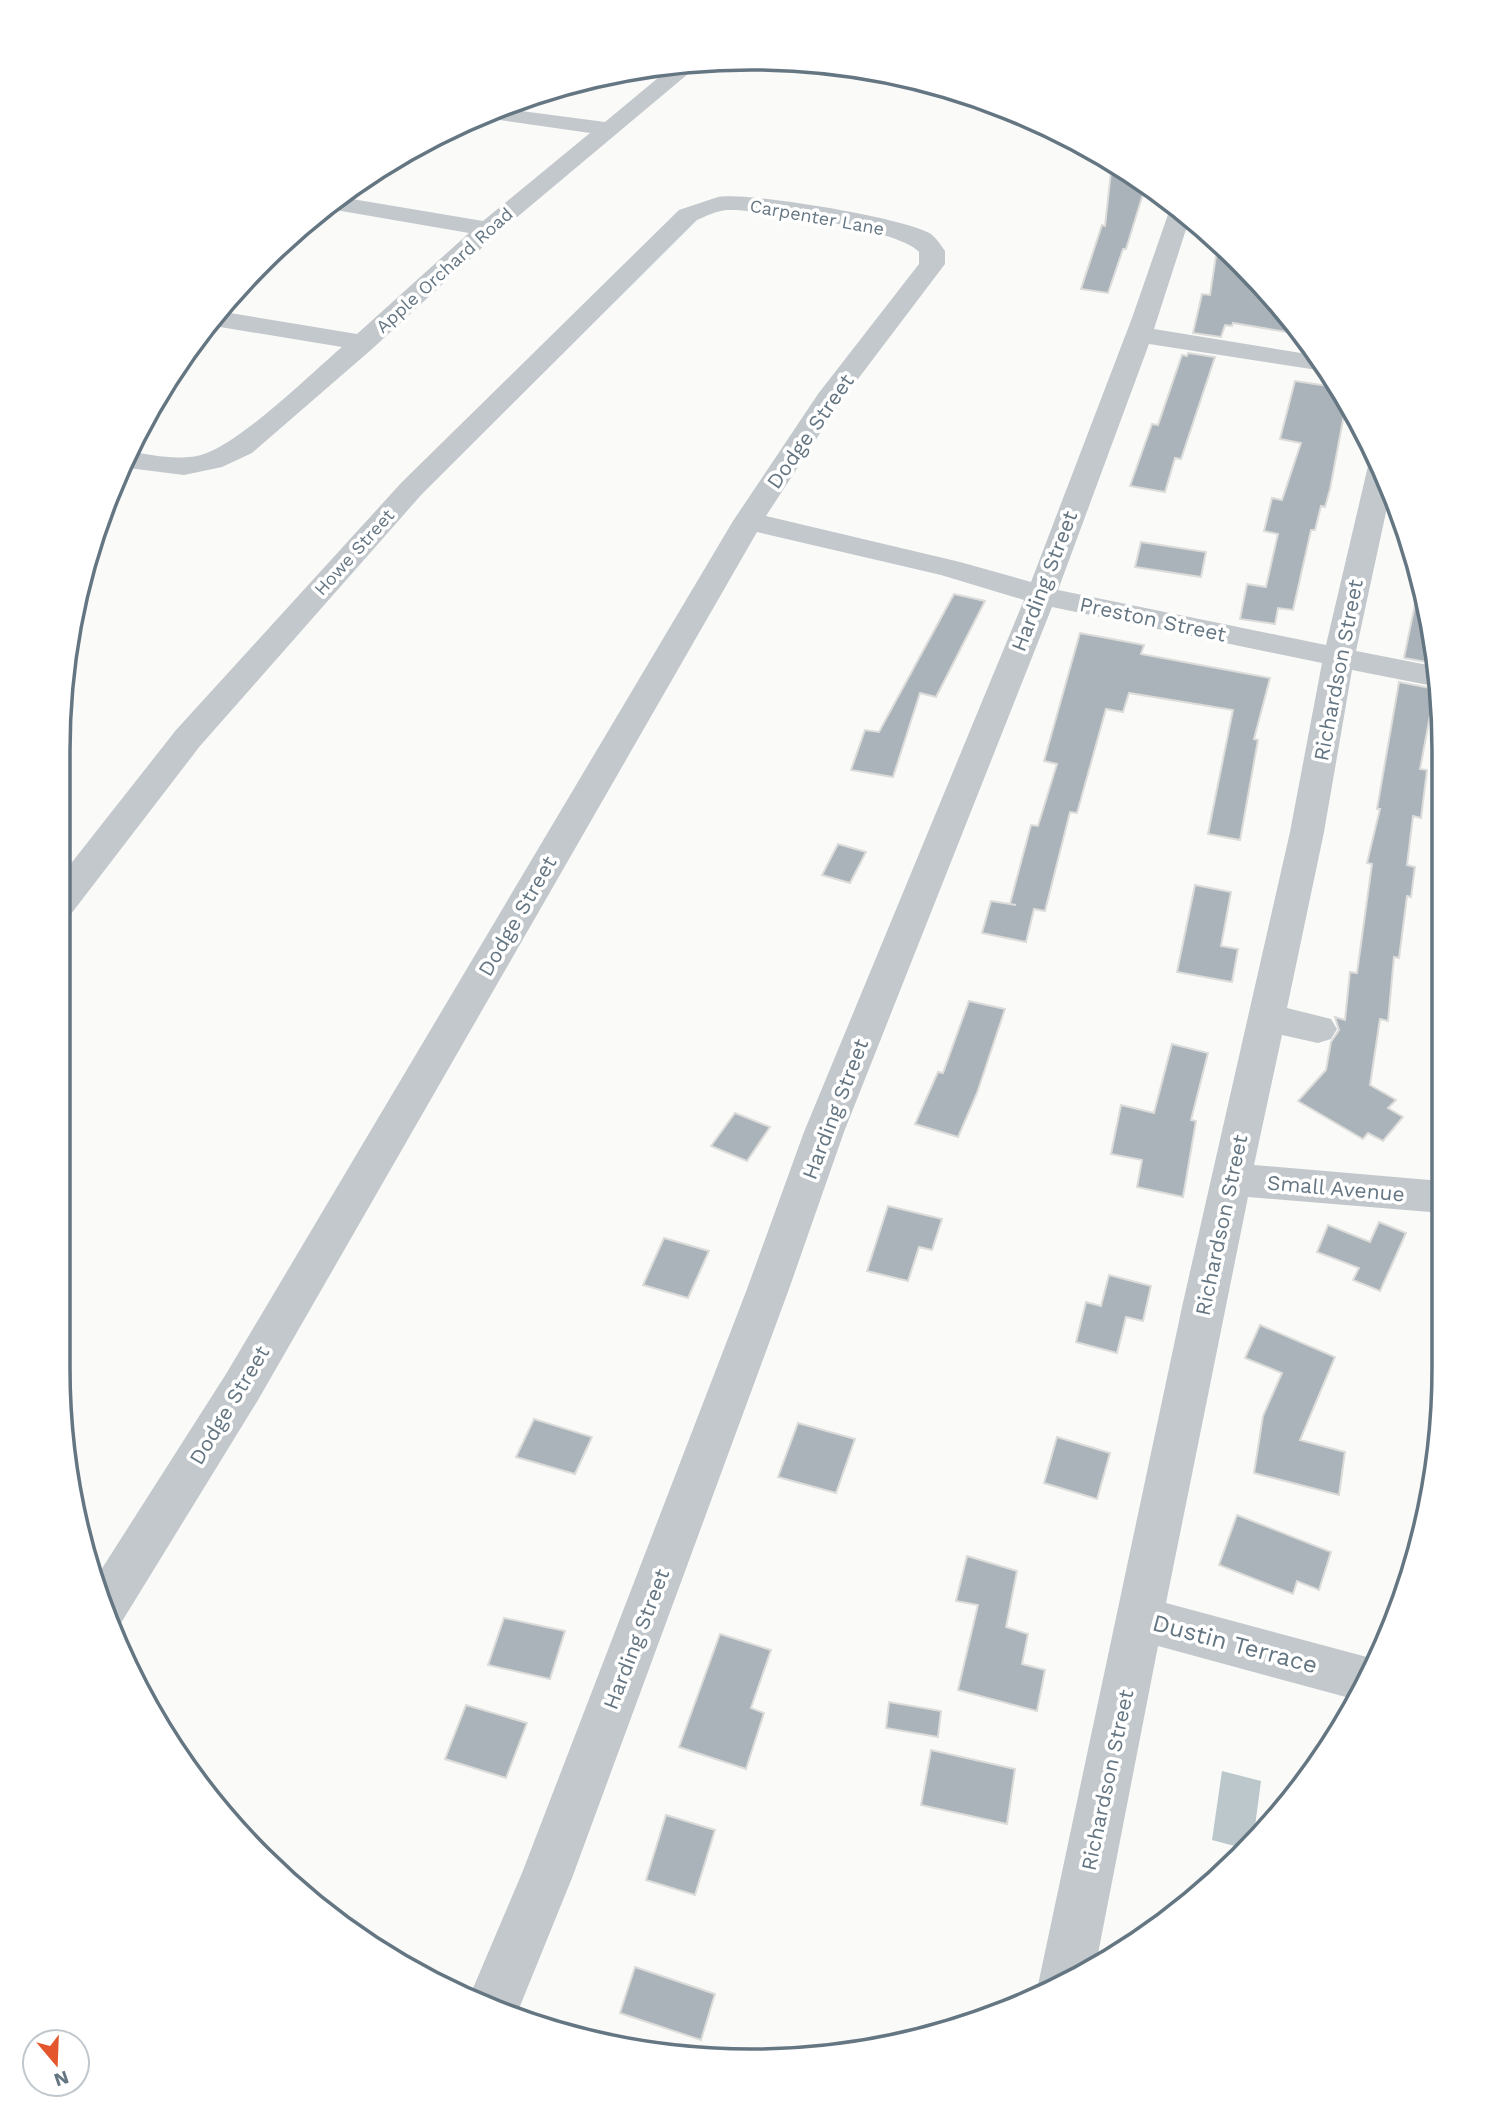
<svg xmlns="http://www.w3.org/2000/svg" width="1502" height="2119" viewBox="0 0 1502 2119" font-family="'Work Sans',sans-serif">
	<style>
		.water { fill: #bbc7cb }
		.building { fill: #aab3b9; stroke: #dcdcda; stroke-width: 2 }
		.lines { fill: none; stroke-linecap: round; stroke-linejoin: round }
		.minor { fill: #c3c8cc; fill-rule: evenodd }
		.labels { text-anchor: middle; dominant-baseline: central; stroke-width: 7; stroke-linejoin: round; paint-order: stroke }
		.far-street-label { font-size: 18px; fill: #657683; stroke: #fff }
		.street-label { font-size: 21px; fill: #657683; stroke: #fff }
		.near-street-label { font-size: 24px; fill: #657683; stroke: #fff }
		.rim { fill: none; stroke: #657683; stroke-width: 3.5 }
	</style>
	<rect width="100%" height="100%" fill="#fafaf8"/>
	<polygon class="water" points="1222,1771 1261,1781 1253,1841 1246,1849 1212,1840"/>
	<g class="building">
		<polygon points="1112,163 1146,184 1126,249 1123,249 1108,293 1081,289 1102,225 1105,226"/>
		<polygon points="1218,243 1272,294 1299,334 1233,323 1232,326 1225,325 1221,337 1193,333 1202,294 1210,295"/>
		<polygon points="1188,353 1215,357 1181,459 1175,458 1165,492 1130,486 1152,424 1158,425 1182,355 1187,356"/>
		<polygon points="1295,381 1335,387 1346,404 1330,489 1325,507 1321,506 1315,530 1311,530 1293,610 1278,608 1275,624 1240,619 1247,584 1266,587 1278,534 1264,531 1272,498 1282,500 1301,443 1280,439"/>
		<polygon points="1141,542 1206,552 1201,577 1135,567"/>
		<polygon points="1420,580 1438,660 1438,664 1404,658"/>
		<polygon points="954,594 985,601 936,697 920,693 893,777 851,770 865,730 879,732"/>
		<polygon points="1080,633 1144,645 1141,654 1270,678 1254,739 1258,740 1240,840 1208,834 1233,710 1129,693 1123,712 1106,709 1077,813 1070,812 1045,911 1034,909 1026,942 982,933 991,901 1016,905 1010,904 1031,825 1038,826 1057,764 1044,761"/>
		<polygon points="1399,682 1435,689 1420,769 1427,770 1421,818 1413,816 1407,865 1415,867 1411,897 1407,896 1399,958 1394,957 1388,1021 1380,1019 1370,1085 1396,1100 1388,1108 1403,1117 1383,1141 1368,1133 1363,1139 1298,1101 1326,1070 1331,1042 1339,1030 1335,1017 1345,1020 1350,972 1357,973 1372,864 1367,863 1380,809 1377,809"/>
		<polygon points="838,844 866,852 850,883 822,875"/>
		<polygon points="1195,885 1231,892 1221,946 1238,949 1232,982 1177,972"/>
		<polygon points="969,1001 1005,1009 977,1093 958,1137 915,1124 938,1072 943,1073"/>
		<polygon points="1172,1044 1208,1053 1191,1120 1196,1121 1183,1197 1137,1187 1142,1160 1111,1154 1121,1105 1154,1113"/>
		<polygon points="735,1113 770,1127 747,1161 711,1146"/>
		<polygon points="888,1206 942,1219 932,1250 919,1247 908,1281 867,1271"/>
		<polygon points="1379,1222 1406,1233 1380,1291 1353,1280 1359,1268 1317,1252 1328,1225 1370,1242"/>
		<polygon points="664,1238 709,1251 688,1298 643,1285"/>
		<polygon points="1109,1275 1151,1286 1143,1321 1126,1317 1117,1353 1076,1342 1086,1302 1101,1306"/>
		<polygon points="1260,1325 1335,1357 1300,1440 1345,1452 1339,1495 1254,1473 1263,1416 1282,1373 1245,1358"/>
		<polygon points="534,1419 592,1437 575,1474 516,1457"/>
		<polygon points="798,1423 855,1439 836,1493 778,1477"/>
		<polygon points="1057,1437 1110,1453 1097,1499 1044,1483"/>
		<polygon points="1237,1515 1331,1552 1319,1590 1297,1581 1293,1594 1219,1565"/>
		<polygon points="967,1556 1017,1571 1006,1627 1028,1634 1022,1664 1045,1670 1037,1711 958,1690 978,1605 956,1601"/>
		<polygon points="504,1618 565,1631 550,1679 488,1665"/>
		<polygon points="720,1634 771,1650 751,1708 764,1713 746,1769 679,1747"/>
		<polygon points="889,1702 941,1711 938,1737 886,1728"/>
		<polygon points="466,1705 527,1723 506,1778 445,1759"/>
		<polygon points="931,1750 1015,1769 1007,1824 921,1805"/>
		<polygon points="666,1815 715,1830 695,1895 646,1880"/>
		<polygon points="635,1967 715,1994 701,2040 620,2013"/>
	</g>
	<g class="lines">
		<g class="minor">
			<path d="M676 63H701L497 234 372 349 252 453 222 467 184 475 120 467 128 451C150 455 174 460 197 456 235 449 309 375 342 347L208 325 218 311 357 334 469 233 324 208 340 197 483 221 590 133 479 117 499 108 605 122Z"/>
			<path d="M718 197C749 192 906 218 931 234 936 238 941 245 945 251V264L839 404 766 516 960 562 1031 582 1132 318 1172 203 1190 217 1154 329 1313 355 1324 371 1149 344 1058 590 1326 645 1368 466 1372 460 1379 458 1391 489 1356 651 1438 667V687L1352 670 1324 832 1287 1008 1331 1019 1337 1029 1331 1039 1318 1043 1282 1035 1254 1165 1441 1181 1442 1213 1248 1197 1166 1603 1378 1660 1357 1700 1158 1646 1096 1964 1057 1990 1042 1996 1038 1985 1182 1307 1290 832 1322 663 1052 607 844 1132 789 1289 572 1878 516 2016 485 2008 468 2000 522 1873 747 1289 804 1132 1024 600 941 575 757 532 258 1400 121 1623 111 1626 94 1581 226 1374 733 521 818 394 919 264V252C900 229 760 209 727 210 716 211 706 216 697 220L422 494 200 746 71 914 58 918V880L176 730 402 482 679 210Z"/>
		</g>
	</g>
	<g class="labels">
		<g class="far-street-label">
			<text transform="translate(817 217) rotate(10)">Carpenter Lane</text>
			<text transform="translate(444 270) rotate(-42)">Apple Orchard Road</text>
			<text transform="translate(354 552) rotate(-48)">Howe Street</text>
		</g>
		<g class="street-label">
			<text transform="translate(810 431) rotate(-55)">Dodge Street</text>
			<text transform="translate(1044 581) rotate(-69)">Harding Street</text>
			<text transform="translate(1153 619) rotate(12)">Preston Street</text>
			<text transform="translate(1338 670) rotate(-79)">Richardson Street</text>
			<text transform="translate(517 916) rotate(-60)">Dodge Street</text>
			<text transform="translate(835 1109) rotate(-69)">Harding Street</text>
			<text transform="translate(1336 1188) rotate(5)">Small Avenue</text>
			<text transform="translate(1221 1225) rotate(-78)">Richardson Street</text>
			<text transform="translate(229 1405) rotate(-59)">Dodge Street</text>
			<text transform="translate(636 1639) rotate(-69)">Harding Street</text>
			<text transform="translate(1107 1780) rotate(-78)">Richardson Street</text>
		</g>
		<g class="near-street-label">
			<text transform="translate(1235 1644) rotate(15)">Dustin Terrace</text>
		</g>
	</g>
	<path d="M0 0H1502V2119H0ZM751 70H751A681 681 0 0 1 1432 751V1368A681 681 0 0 1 751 2049H751A681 681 0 0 1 70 1368V751A681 681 0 0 1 751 70Z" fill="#fff" fill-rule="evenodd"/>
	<path class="rim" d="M751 70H751A681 681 0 0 1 1432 751V1368A681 681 0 0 1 751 2049H751A681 681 0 0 1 70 1368V751A681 681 0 0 1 751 70Z"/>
	<g transform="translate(56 2063) rotate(161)"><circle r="33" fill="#ffffff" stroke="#c1c8cd" stroke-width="2"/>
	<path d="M0-5L12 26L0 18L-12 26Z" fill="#e4572e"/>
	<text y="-10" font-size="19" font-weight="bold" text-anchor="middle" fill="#657683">N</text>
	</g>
</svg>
